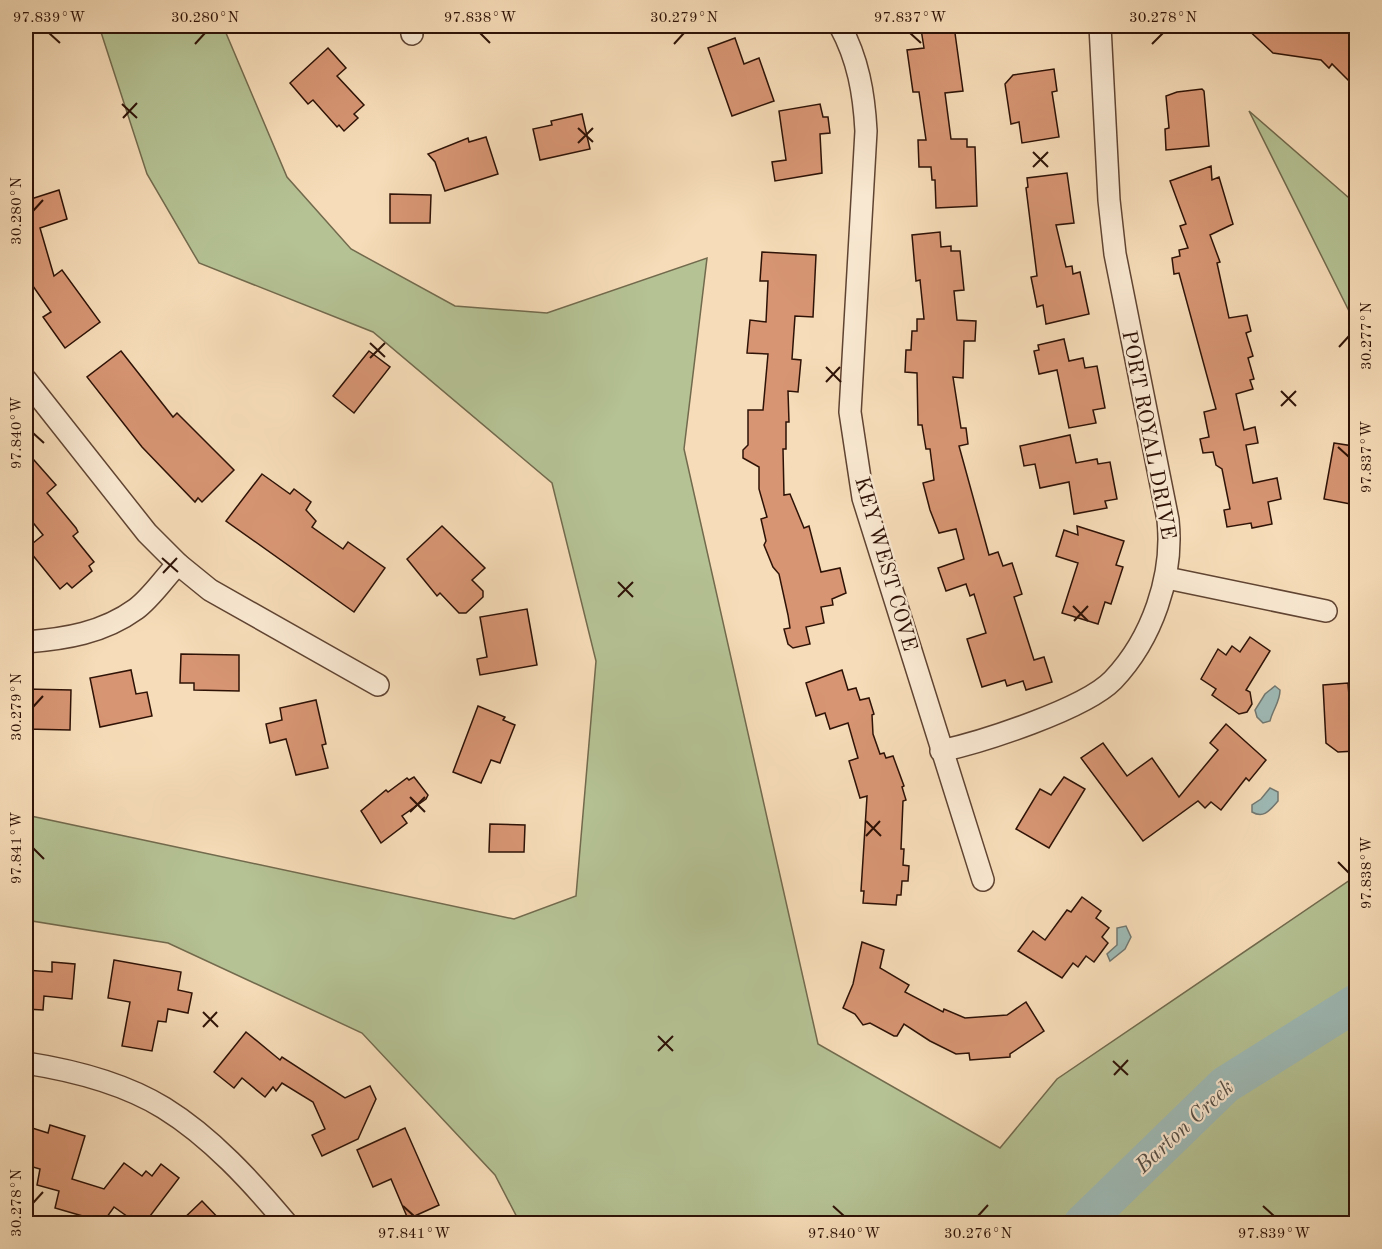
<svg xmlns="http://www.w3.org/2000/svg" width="1382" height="1249" viewBox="0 0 1382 1249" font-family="'Old Standard TT',serif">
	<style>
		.green { fill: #b5c294; stroke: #726a4d; stroke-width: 1.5 }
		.water { fill: #9ebab6; stroke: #717770; stroke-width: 1.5 }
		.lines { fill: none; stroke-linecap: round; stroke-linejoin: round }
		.river { stroke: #9ebab6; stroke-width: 38 }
		.building { fill: #d79573; stroke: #2e1206; stroke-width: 1.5 }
		.minor-casing { stroke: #604432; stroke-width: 24 }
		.minor { stroke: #f9e8d1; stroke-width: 21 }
		.ticks { fill: none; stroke: #2e1206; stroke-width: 2 }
		.labels { text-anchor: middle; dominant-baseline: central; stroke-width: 4.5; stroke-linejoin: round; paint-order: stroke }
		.street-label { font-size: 21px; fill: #2e1206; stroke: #f9e8d1 }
		.water-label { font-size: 22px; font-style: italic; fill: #554d44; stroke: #f9e8d1 }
		.neatline { fill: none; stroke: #2e1206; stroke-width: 2 }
		.ticks-label { font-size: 15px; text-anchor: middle; fill: #2e1206 }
	</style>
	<rect width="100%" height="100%" fill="#f6dcb8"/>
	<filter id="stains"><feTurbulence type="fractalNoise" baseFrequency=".00333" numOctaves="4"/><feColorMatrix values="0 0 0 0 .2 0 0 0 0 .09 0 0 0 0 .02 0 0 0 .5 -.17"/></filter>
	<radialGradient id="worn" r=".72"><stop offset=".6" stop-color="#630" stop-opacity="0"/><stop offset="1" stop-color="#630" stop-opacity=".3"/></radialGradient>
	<g class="green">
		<polygon points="99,26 223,26 287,177 351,249 455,306 547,313 707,258 684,449 818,1044 1000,1148 1057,1079 1356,876 1356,1223 520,1223 495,1175 362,1033 168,943 26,920 26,815 514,919 576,896 596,661 552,483 373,332 199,263 147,174"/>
		<polygon points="1249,111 1356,204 1356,325"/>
	</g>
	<g class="water">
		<path d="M1275 686 1280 690C1280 702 1273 709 1270 721L1263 723 1257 717 1255 710 1265 694Z"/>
		<path d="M1270 788 1278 792V801C1270 810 1264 819 1252 812V805L1261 799Z"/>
		<polygon points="1126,926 1131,937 1125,949 1110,961 1107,954 1117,945 1117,928"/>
	</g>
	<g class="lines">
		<polyline class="river" points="1082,1224 1225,1085 1356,1003"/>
	</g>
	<g class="building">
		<polygon points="954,26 963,91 945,93 951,139 967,139 967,147 975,147 977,206 936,208 935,180 932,180 931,167 919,167 918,140 926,140 919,92 913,92 907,50 924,48 921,29"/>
		<polygon points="1244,26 1345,26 1356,38 1356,74 1349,81 1332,64 1329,68 1321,60 1273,53"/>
		<polygon points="735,38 744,64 759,58 774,101 732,116 708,48"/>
		<polygon points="328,48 346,68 337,76 364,105 354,114 358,118 344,131 339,125 337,127 313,100 308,104 290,83"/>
		<polygon points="1054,69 1057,91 1052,92 1059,137 1022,143 1019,122 1011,124 1005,84 1013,75"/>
		<polygon points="1202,89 1204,91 1209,146 1166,150 1165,129 1169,128 1166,96 1177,92"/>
		<polygon points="820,104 823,117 828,117 830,133 820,134 822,173 775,181 772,162 786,160 779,111"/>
		<polygon points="582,114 590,149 540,160 533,129 552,125 551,121"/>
		<polygon points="486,137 498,174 445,191 435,162 428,154 468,138 469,142"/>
		<polygon points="1211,166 1212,180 1219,177 1233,224 1210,235 1220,262 1217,263 1229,318 1247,315 1251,331 1246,333 1253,356 1248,358 1254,379 1250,380 1253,389 1236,394 1244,430 1255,427 1258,443 1246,445 1253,483 1277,478 1281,499 1268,502 1272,524 1252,528 1251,523 1227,527 1224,510 1230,509 1222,469 1216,465 1213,452 1203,453 1200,439 1209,437 1204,412 1216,409 1179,273 1174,274 1172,258 1180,256 1179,250 1188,248 1180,226 1186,224 1170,181"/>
		<polygon points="1067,173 1074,223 1056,225 1066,267 1072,266 1073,274 1080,272 1089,314 1046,324 1043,305 1037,307 1031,277 1037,276 1026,188 1028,187 1027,178"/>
		<polygon points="59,190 67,219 40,228 54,276 62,270 100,322 65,348 43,317 51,312 26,276 26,195 30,195 31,199"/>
		<polygon points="390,194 431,195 430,223 390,223"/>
		<polygon points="940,232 941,247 951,246 951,251 960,251 964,290 954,291 957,320 976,321 975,341 964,341 963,378 953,377 961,428 966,428 968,444 959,446 989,555 998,552 1003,566 1012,563 1022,594 1014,597 1034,660 1044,657 1052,682 1026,690 1023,681 1007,686 1005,680 982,687 967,639 986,633 974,594 970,596 966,584 946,591 938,568 964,559 956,529 939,533 930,510 923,483 934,480 930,449 926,449 922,425 918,425 917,373 905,372 906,350 911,350 912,331 917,331 917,319 924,319 920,280 916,281 912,235"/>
		<polygon points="762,252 816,255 813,317 795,316 792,359 801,360 798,392 788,391 789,422 786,422 786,449 783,449 784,495 790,494 804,528 809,526 821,572 840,568 846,593 832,599 833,605 821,607 824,623 806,627 810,644 793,648 788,644 784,629 790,628 788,615 779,574 773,567 764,545 766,541 761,519 767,517 759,489 759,467 743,458 743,450 748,445 748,410 763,410 768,354 747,353 750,320 766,322 768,281 760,281"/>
		<polygon points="1064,339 1069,361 1083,358 1085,368 1097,366 1105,408 1093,410 1096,423 1069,428 1057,370 1039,374 1034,351 1039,350 1038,345"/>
		<polygon points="121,351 173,417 177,413 234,470 202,502 198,498 195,502 142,447 87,377"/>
		<polygon points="369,351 390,367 354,413 333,396"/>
		<polygon points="1070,435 1076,463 1097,459 1098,464 1110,462 1117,499 1105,501 1107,508 1074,514 1069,482 1040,488 1035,464 1024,466 1020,446"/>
		<polygon points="1334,443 1353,446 1352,453 1356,453 1356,505 1324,499"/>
		<polygon points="26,451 56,485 47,493 76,528 78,532 73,536 94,562 89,566 92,571 72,588 67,583 60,589 27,548 43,535 26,514"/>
		<polygon points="262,474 290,494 294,489 311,502 306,510 316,521 312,527 343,549 348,542 385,568 354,612 226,521"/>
		<polygon points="442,526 485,568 472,580 483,591 483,597 466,613 459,613 440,593 437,596 407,559"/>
		<polygon points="1077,526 1124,541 1116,565 1123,567 1111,604 1105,602 1098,624 1062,613 1078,563 1056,556 1064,530 1078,535"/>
		<polygon points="527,609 537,665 480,675 477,659 487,657 480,617"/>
		<polygon points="1250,637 1270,651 1246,690 1250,692 1252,704 1247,712 1239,714 1212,695 1216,689 1201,679 1218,649 1226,655 1232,646 1240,652"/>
		<polygon points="181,654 239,655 239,691 194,690 194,683 180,683"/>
		<polygon points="131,670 136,694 147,692 152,716 100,727 90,678"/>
		<polygon points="842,670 848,690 856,688 860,700 869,698 874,714 872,715 873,734 880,754 884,753 886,758 893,756 904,786 902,787 906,800 903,801 901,849 904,849 903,865 909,866 908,881 902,881 901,895 897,895 896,905 863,903 864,891 861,891 867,796 860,798 849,761 858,758 848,723 830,729 825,713 816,716 806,683"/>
		<polygon points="1348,683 1350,708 1356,707 1356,751 1338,752 1326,743 1323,685"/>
		<polygon points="26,689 71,690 70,730 26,729"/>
		<polygon points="316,700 326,744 322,745 328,768 296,775 286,739 270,743 266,724 282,720 280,708"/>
		<polygon points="478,706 505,717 503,720 515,725 500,763 491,760 481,783 453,772"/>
		<polygon points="1226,724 1266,760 1249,781 1246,778 1221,810 1211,802 1205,808 1198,801 1143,841 1081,758 1103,743 1127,776 1152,758 1179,797 1218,750 1210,743"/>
		<polygon points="414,777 428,795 426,799 402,816 407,823 381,843 361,811 386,790 388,792 407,778 409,780"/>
		<polygon points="1064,777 1085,789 1049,848 1016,829 1040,789 1051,795"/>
		<polygon points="490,824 525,825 524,852 489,852"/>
		<polygon points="1082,897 1101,911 1096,918 1109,928 1102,937 1108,943 1094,962 1086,956 1078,967 1073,963 1062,978 1018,951 1033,931 1045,940 1067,910 1071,912"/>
		<polygon points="862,942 884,950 880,968 909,985 905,992 943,1012 944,1009 965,1018 1007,1015 1026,1002 1044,1031 1010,1054 1010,1057 970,1060 969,1053 956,1054 930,1041 904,1024 897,1036 894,1036 870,1023 863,1025 855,1014 843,1008 853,984"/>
		<polygon points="114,960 181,972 178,990 192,993 188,1013 168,1009 166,1022 158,1021 152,1051 122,1046 130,1002 108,998"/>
		<polygon points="52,962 75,964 72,999 44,996 43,1010 26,1009 26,970 52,972"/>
		<polygon points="246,1032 280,1060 282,1057 345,1098 370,1086 376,1099 358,1139 322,1156 312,1135 325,1129 313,1102 282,1083 276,1091 273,1087 265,1097 242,1078 234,1088 214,1072"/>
		<polygon points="50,1125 85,1136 72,1179 104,1189 124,1163 142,1176 146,1171 152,1176 161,1164 179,1178 144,1224 138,1224 114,1207 102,1224 95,1224 86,1217 55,1208 59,1191 37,1185 40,1169 26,1165 26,1126 48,1133"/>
		<polygon points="405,1128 439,1205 408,1219 391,1179 373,1187 357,1150"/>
		<polygon points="202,1201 224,1224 178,1224"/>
	</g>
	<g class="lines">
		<g class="minor-casing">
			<g id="minor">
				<polyline points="411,26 412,34"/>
				<path d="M840 26C858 59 864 93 866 131L850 412 863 498 983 880"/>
				<polyline points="26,380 147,533 178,564 210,590 378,685"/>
				<polyline points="1167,578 1326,611"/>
				<path d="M26 642C65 639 103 633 136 609 152 597 164 578 178 564"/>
				<path d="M941 751C982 742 1085 709 1113 680 1152 639 1174 576 1168 520L1115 254 1109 200 1100 26"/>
				<path d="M26 1063C71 1070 125 1084 164 1108 211 1137 252 1182 287 1224"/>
			</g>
		</g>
		<use href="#minor" class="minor"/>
	</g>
	<path class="ticks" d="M49 33 60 43M480 33 490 43M910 33 921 43M195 44 205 33M674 44 684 33M1152 44 1163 33M122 104 137 118M123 118 137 103M578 128 593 142M578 143 593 128M1033 152 1048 167M1033 167 1048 152M33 211 43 200M370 343 385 357M1339 347 1349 336M370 358 385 343M826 367 841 382M826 382 840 367M1281 391 1296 406M1281 406 1296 391M33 433 44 443M1338 447 1349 457M162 558 178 572M163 573 177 558M618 582 633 597M618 597 633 582M1073 606 1088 621M1074 621 1088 606M33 707 43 696M410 797 425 812M410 812 425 797M866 821 881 836M866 836 880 821M33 848 44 859M1338 862 1349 873M203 1012 218 1027M203 1027 217 1012M658 1036 673 1051M658 1051 673 1036M1113 1061 1128 1075M1114 1075 1128 1060M33 1203 43 1192M403 1206 414 1216M833 1206 844 1216M1263 1206 1274 1216M978 1216 988 1205"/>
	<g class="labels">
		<g class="street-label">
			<text transform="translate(1148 435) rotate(79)">PORT ROYAL DRIVE</text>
			<text transform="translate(885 564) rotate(74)">KEY WEST COVE</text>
		</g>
		<g class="water-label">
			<text transform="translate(1185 1127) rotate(-43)">Barton Creek</text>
		</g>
	</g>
	<rect width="1382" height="1249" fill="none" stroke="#f6dcb8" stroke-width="66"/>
	<rect x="33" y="33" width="1316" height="1183" class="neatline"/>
	<g class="ticks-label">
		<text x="49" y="22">97.839°W</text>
		<text x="205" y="22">30.280°N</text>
		<text x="480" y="22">97.838°W</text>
		<text x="684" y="22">30.279°N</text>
		<text x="910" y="22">97.837°W</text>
		<text x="1163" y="22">30.278°N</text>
		<text transform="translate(16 211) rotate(-90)" y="5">30.280°N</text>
		<text transform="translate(1366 336) rotate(-90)" y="5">30.277°N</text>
		<text transform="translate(16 433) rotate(-90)" y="5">97.840°W</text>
		<text transform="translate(1366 457) rotate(-90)" y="5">97.837°W</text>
		<text transform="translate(16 707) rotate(-90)" y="5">30.279°N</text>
		<text transform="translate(16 848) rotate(-90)" y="5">97.841°W</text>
		<text transform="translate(1366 873) rotate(-90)" y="5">97.838°W</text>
		<text transform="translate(16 1203) rotate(-90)" y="5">30.278°N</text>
		<text x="414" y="1238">97.841°W</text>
		<text x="844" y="1238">97.840°W</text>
		<text x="978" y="1238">30.276°N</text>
		<text x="1274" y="1238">97.839°W</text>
	</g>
	<rect width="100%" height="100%" filter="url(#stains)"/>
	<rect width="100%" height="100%" fill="url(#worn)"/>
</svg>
